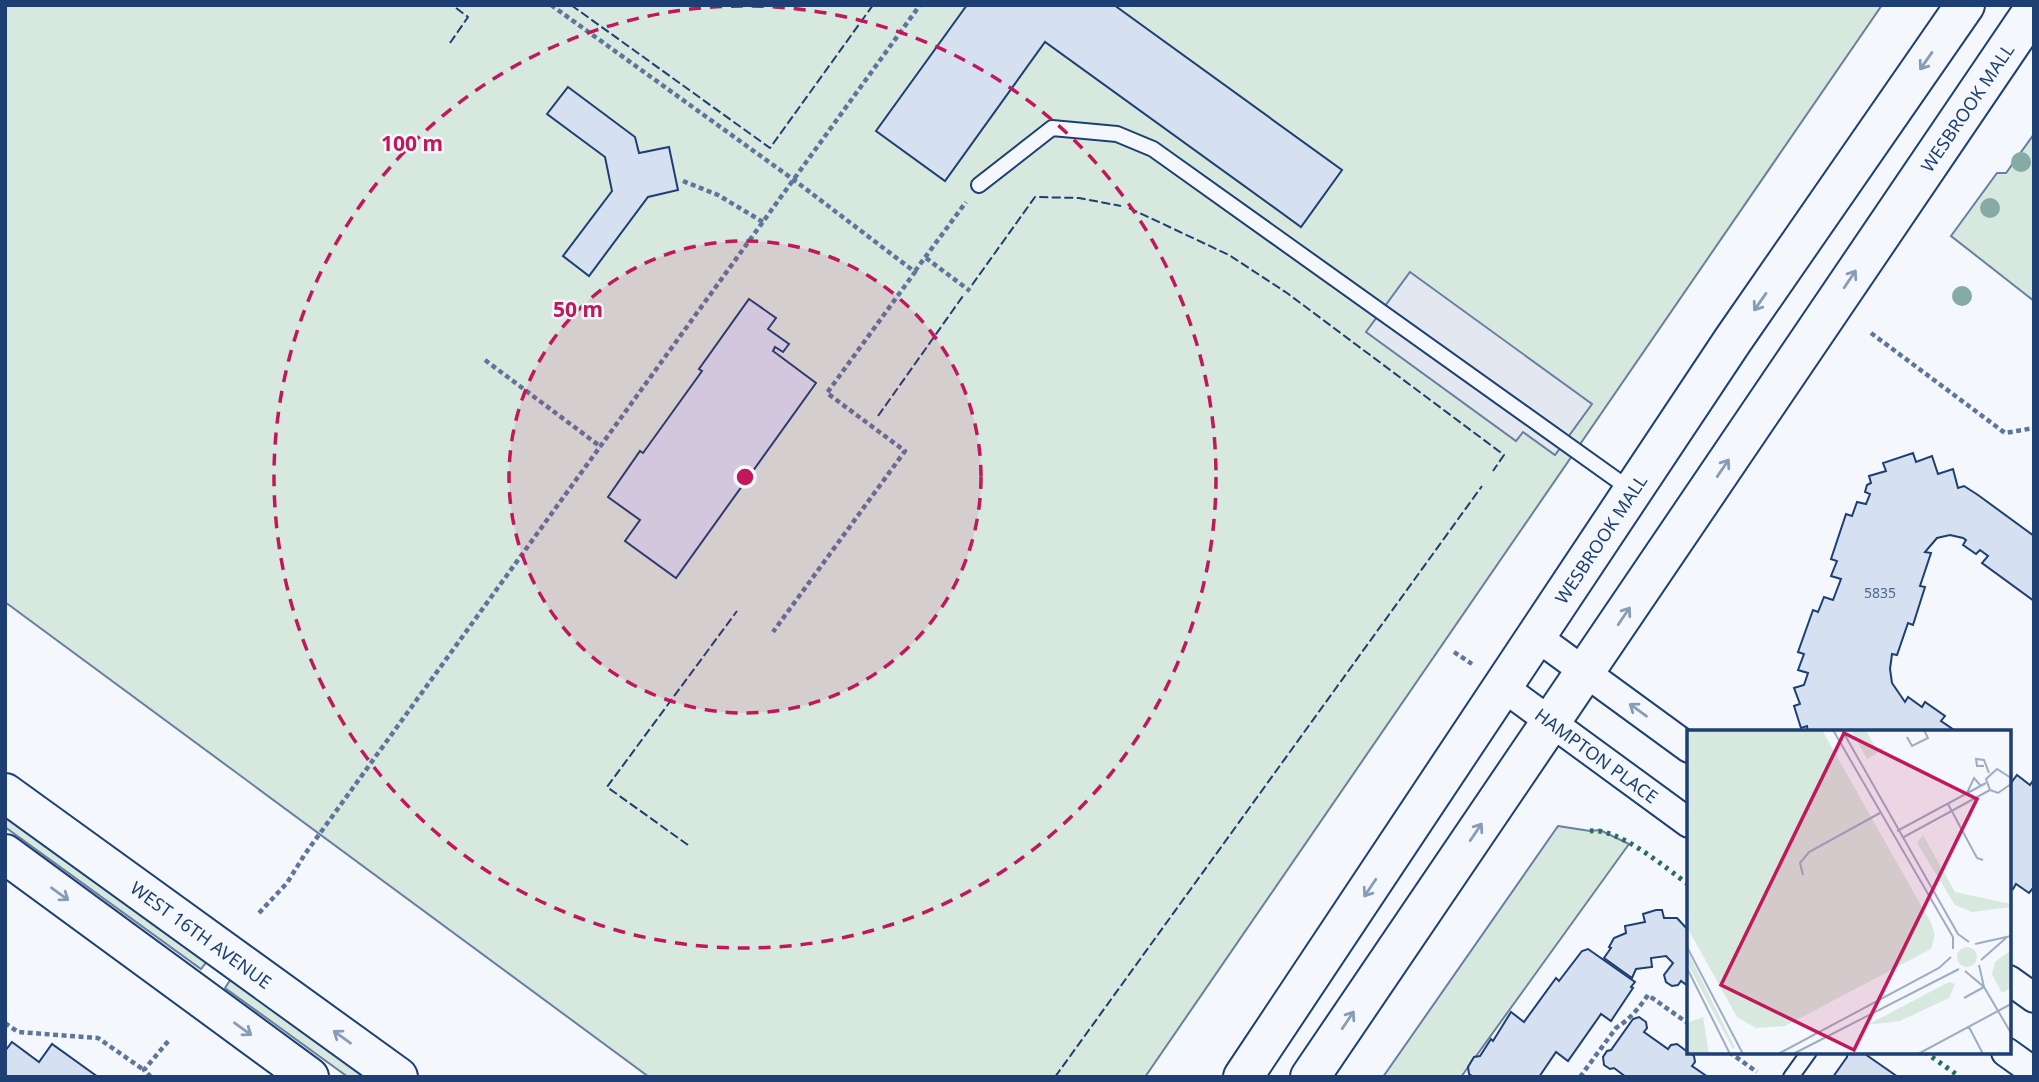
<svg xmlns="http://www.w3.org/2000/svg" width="2039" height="1082" viewBox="0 0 2039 1082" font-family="'Noto Sans',sans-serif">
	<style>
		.green { fill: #d7e8df; stroke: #687fa3; stroke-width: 2 }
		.parking { fill: #e3e8f0; stroke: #687fa3; stroke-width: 2 }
		.building { fill: #d5e0f0; stroke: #1d3f73; stroke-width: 2 }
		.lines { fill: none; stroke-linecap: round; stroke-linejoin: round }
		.service-casing { stroke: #1d3f73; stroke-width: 18 }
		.minor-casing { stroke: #1d3f73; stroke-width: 32 }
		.secondary-casing { stroke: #1d3f73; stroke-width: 42 }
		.path { stroke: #5e769c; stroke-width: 4.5; stroke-dasharray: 5 3.5; stroke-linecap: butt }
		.service { stroke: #f4f7fb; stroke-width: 14 }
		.minor { stroke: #f4f7fb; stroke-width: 28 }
		.secondary { stroke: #f4f7fb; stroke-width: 38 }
		.hedge { stroke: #2c6c60; stroke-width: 5; stroke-dasharray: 3.5 5; stroke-linecap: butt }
		.fence { stroke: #1d3f73; stroke-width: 2; stroke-dasharray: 9 3.5; stroke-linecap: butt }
		.tree { fill: #86aba6 }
		.oneway { stroke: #889bb7 }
		.ring { fill: none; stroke: #c2185b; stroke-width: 3.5; stroke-dasharray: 12 9 }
		.labels { text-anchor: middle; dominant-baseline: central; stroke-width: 5; stroke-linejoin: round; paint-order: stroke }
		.number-label { font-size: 14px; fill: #4b6792 }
		.street-label { font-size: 18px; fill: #1d3f73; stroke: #f4f7fb }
		.inset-road { fill: none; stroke: #9eadc5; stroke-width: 2 }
		.view { fill: #c2185b; fill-opacity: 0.15; stroke: #c2185b; stroke-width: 3.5 }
		.inset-edge { fill: none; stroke: #1d3f73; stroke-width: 3.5 }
		.centre { fill: #c2185b; stroke: #f4f7fb; stroke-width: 3.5 }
		.ring-label { font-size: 21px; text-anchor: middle; font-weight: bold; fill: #c2185b; stroke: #f4f7fb; stroke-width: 5; stroke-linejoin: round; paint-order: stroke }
	</style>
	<rect width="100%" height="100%" fill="#f4f7fb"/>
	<g class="green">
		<polygon points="5,5 1882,5 1145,1077 649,1077 5,602"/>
		<polygon points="2034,134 2034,301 1951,236 1997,173 2006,173"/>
		<polygon points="5,811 208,960 201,969 5,827"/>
		<polygon points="1558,826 1590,831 1600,830 1629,844 1461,1077 1383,1077"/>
		<polygon points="231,979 368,1077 348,1077 225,988"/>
	</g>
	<polygon class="parking" points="1410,272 1592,404 1555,455 1523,432 1516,441 1366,332"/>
	<g class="building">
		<polygon points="967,5 1114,5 1342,170 1301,227 1045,42 945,181 876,131"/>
		<polygon points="568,87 635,137 639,153 669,147 678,190 648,197 589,276 563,256 612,191 605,157 547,114"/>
		<polygon points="749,299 776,318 768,329 789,344 783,352 775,347 773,351 816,383 676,578 625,541 640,520 608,497 640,451 643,453 702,371 699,369"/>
		<polygon points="1913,453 1916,462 1932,456 1938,474 1953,469 1958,488 1964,486 1978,495 2034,536 2034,601 1982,563 1988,556 1980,550 1976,554 1963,545 1966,540 1963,538 1950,535 1937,538 1925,552 1931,553 1920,586 1925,587 1913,625 1908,623 1897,655 1892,654 1890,669 1892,683 1905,702 1908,697 1922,707 1925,702 1945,716 1941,721 1954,730 1952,732 1808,732 1807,726 1801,728 1794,706 1800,704 1794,688 1804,685 1808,673 1798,670 1804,654 1798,652 1813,610 1818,612 1824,597 1833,600 1841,579 1831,576 1837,561 1831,559 1846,514 1852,516 1857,502 1866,504 1870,494 1865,492 1867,485 1871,483 1869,476 1886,471 1883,463"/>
		<polygon points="2017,775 2030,785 2034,779 2034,887 2029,893 2016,884 2013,889 2009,886 2009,781 2011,783"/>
		<polygon points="1656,910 1662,910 1664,918 1677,918 1689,931 1689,987 1681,981 1678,985 1672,986 1666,982 1664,975 1673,963 1666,956 1651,958 1652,967 1636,969 1632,978 1604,958 1611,948 1609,947 1614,938 1626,933 1625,926 1645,922 1643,914"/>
		<polygon points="1588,949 1635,982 1631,987 1633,988 1611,1021 1601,1014 1568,1061 1556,1052 1539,1077 1474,1077 1469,1074 1468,1067 1474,1057 1480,1056 1491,1039 1493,1041 1511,1012 1524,1022 1556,978 1559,981 1582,951"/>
		<polygon points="1639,1017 1646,1022 1647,1028 1644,1032 1668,1049 1671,1045 1677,1044 1685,1050 1694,1056 1695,1062 1692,1066 1708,1077 1626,1077 1614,1068 1610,1069 1604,1065 1603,1057 1607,1051 1611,1050 1633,1019"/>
		<polygon points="12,1042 39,1062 52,1044 98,1077 5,1077 5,1051"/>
		<polygon points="1865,1052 1865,1054 1898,1077 1833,1077 1847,1057 1847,1052"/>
	</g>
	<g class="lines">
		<g class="service-casing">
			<g id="service">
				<polyline points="979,185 1052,128 1117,134 1153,149 1631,490"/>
				<polyline points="1791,1077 1809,1052"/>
			</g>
		</g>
		<g class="minor-casing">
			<g id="minor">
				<polyline points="1537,637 1689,748"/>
				<path id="s1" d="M1503 687 1689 823"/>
				<polyline points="2009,980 2034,998"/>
				<polyline points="2006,1052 2034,1072"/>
			</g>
		</g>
		<g class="secondary-casing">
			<g id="secondary">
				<path id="s2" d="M5 793 398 1077"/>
				<polyline points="5,854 309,1077"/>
				<path id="s3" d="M1243 1077 1733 340 1965 5"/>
				<path id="s4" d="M1310 1077 2034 9"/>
			</g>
		</g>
		<g class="path">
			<polyline points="551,5 794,180 915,272 827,393 905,451 773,632"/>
			<polyline points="683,181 718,195 763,222"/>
			<polyline points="926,258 970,291"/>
			<polyline points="915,271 966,202"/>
			<polyline points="1871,333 2005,433 2034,428"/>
			<polyline points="485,360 601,447"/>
			<polyline points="1454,652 1472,664"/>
			<polyline points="259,913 287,883 305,854 920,5"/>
			<polyline points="5,1023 18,1032 98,1038 144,1070"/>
			<polyline points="1729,1052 1757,1072"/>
			<polyline points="151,1077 144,1070 170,1039"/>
			<path d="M1580 1077 1616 1028C1629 1020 1639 1008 1648 995L1689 1024"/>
		</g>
		<use href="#service" class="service"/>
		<use href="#minor" class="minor"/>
		<use href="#secondary" class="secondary"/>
		<g class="hedge">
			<path d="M1590 831C1618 827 1666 868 1689 885"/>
			<polyline points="1925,1052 1960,1077"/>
		</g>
		<g class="fence">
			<polyline points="571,5 770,148 873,5"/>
			<polyline points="450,43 468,17 452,5"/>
			<polyline points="1129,208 1229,255 1287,293 1504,455 1493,471"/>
			<polyline points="972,285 1035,197 1079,198 1121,206"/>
			<polyline points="878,416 963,296"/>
			<polyline points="688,845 607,787 737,611"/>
			<polyline points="1055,1077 1482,486"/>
		</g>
	</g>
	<g class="tree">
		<circle cx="2021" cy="162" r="10"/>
		<circle cx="1990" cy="208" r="10"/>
		<circle cx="1962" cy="296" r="10"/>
	</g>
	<defs><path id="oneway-shaft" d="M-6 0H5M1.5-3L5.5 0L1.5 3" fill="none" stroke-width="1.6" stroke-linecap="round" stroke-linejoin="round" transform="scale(1.75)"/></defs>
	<g class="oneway">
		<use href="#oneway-shaft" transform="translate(1926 61) rotate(125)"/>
		<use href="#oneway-shaft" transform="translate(1850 279) rotate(-56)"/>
		<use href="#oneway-shaft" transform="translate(1760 302) rotate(125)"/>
		<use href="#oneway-shaft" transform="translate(1723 468) rotate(-56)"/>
		<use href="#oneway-shaft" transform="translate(1624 616) rotate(-56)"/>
		<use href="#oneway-shaft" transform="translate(1638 710) rotate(-144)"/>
		<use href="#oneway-shaft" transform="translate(1476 832) rotate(-56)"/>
		<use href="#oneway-shaft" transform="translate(1370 888) rotate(124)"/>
		<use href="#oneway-shaft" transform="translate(60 894) rotate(36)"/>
		<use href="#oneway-shaft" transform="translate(1348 1020) rotate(-56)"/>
		<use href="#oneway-shaft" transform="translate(243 1029) rotate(36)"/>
		<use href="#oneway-shaft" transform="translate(342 1037) rotate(-144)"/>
	</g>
	<circle cx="745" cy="477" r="236" fill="#c2185b" fill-opacity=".12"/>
	<g class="ring">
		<circle cx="745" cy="477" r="236"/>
		<circle cx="745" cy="477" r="471"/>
	</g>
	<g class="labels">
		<g class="number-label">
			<text x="1880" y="592">5835</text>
		</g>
		<g class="street-label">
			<text stroke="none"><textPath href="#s4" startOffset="1171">WESBROOK MALL</textPath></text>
			<text stroke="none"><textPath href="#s3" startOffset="646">WESBROOK MALL</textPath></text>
			<text stroke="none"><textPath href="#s1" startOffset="116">HAMPTON PLACE</textPath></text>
			<text stroke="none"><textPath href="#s2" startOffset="242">WEST 16TH AVENUE</textPath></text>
		</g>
	</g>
	<g transform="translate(1687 730)">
		<rect width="324" height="324" fill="#f4f7fb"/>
		<path d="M0 0H135L244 193 248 205 244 219 98 296 69 298 50 287 0 197ZM164 0 180 2 189 19 199 18 180 29ZM236 105 268 162 324 174V177L285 182 268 175 230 113ZM270 227a10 10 0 1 1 20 0a10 10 0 1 1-20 0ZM0 220 48 318 46 319 0 233ZM324 220V258L315 263 305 244 308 232ZM262 252 268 254 262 268 213 291 180 295ZM16 287 22 324H0V293Z" fill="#d7e8df"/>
		<path class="inset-road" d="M146 0 266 207V219M155 0 271 204 282 212M220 7 225 16 241 8 237 0M297 36H290L289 29 297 30 302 43M324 48 310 39 299 49 303 60 311 63 324 54M280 63 287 48 294 56M261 74 290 128 296 130M210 101 299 53M215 108 303 60M116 145 113 133 122 122 193 83M288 214 324 206M0 217 56 324M294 230 319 208M292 235 297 257M0 238 43 324M278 241 297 257 324 303M277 268 297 257M282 297 296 324M91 324 252 238 264 227M106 324 272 239M231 324 324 274"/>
		<path class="view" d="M157 3 290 69 167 320 34 255Z"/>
		<rect width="324" height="324" class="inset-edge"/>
	</g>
	<circle cx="745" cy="477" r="10" class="centre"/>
	<g class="ring-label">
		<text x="412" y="151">100 m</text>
		<text x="578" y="317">50 m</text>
	</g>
	<rect width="2039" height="1082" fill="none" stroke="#1d3f73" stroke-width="14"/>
</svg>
